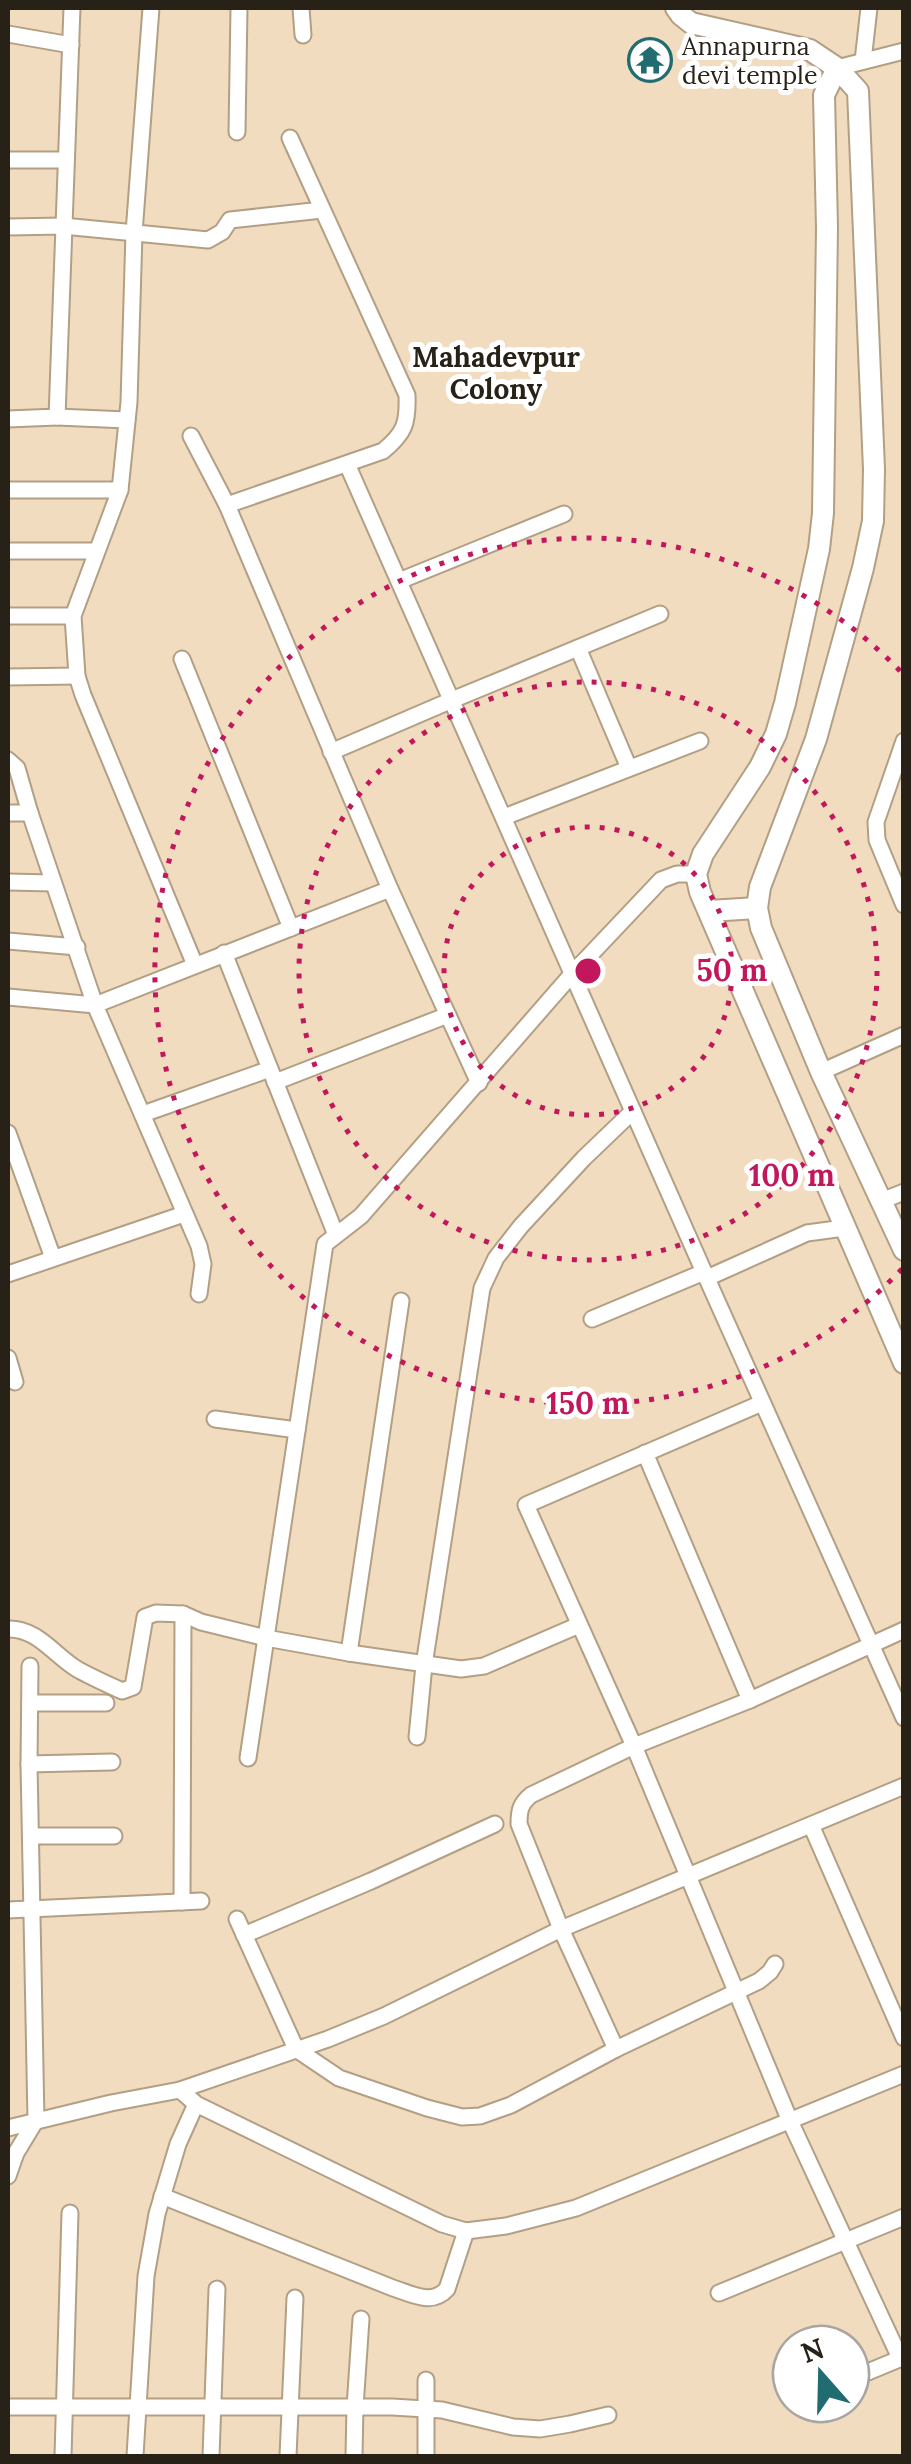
<svg xmlns="http://www.w3.org/2000/svg" width="911" height="2464" viewBox="0 0 911 2464" font-family="Lora,serif">
	<style>
		.lines { fill: none; stroke-linecap: round; stroke-linejoin: round }
		.minor-casing { stroke: #b29f84; stroke-width: 19 }
		.tertiary-casing { stroke: #b29f84; stroke-width: 24 }
		.minor { stroke: #fff; stroke-width: 15 }
		.tertiary { stroke: #fff; stroke-width: 20 }
		.ring { fill: none; stroke: #c2185b; stroke-width: 5; stroke-dasharray: 5 10 }
		.labels { text-anchor: middle; dominant-baseline: central; stroke-width: 10; stroke-linejoin: round; paint-order: stroke }
		.poi-label { font-size: 25px; fill: #282117; stroke: #fff; text-anchor: start }
		.neighbourhood-label { font-size: 28px; font-weight: bold; fill: #282117; stroke: #fff }
		.centre { fill: #c2185b; stroke: #fff; stroke-width: 5 }
		.ring-label { font-size: 30px; text-anchor: middle; font-weight: bold; fill: #c2185b; stroke: #fff; stroke-width: 10; stroke-linejoin: round; paint-order: stroke }
	</style>
	<rect width="100%" height="100%" fill="#f1dcc0"/>
	<g class="lines">
		<g class="minor-casing">
			<g id="minor">
				<polyline points="151,8 134,233 129,402 120,490 73,616 77,676 83,695 195,965"/>
				<polyline points="301,8 303,35"/>
				<polyline points="8,34 71,45"/>
				<polyline points="863,61 869,8"/>
				<polyline points="837,68 904,51"/>
				<polyline points="237,132 239,8"/>
				<polyline points="8,160 66,160"/>
				<polyline points="8,227 63,226 208,240 222,232 230,220 322,210"/>
				<polyline points="57,417 127,420"/>
				<polyline points="8,419 57,417 72,8"/>
				<polyline points="191,436 227,505 390,889 479,1083"/>
				<polyline points="347,464 704,1272 904,1718"/>
				<polyline points="8,490 120,490"/>
				<path d="M227 505 383 451C405 433 408 423 407 395L290 138"/>
				<polyline points="8,551 96,551"/>
				<polyline points="399,581 564,514"/>
				<polyline points="8,616 73,616"/>
				<polyline points="578,648 629,768"/>
				<polyline points="182,659 291,928"/>
				<polyline points="8,677 77,676"/>
				<polyline points="904,741 876,822 877,840 904,905"/>
				<polyline points="331,752 452,700 660,614"/>
				<polyline points="8,760 17,768 30,813"/>
				<polyline points="8,813 30,813 95,1005 199,1246 203,1264 199,1294"/>
				<polyline points="504,817 700,741"/>
				<polyline points="8,882 53,883"/>
				<polyline points="8,941 77,947"/>
				<polyline points="224,953 336,1235"/>
				<polyline points="8,997 95,1005 390,889"/>
				<polyline points="821,1072 904,1035"/>
				<polyline points="275,1082 448,1015"/>
				<polyline points="143,1114 270,1069"/>
				<polyline points="8,1133 53,1258"/>
				<polyline points="881,1201 904,1192"/>
				<polyline points="8,1274 184,1214"/>
				<polyline points="707,1278 807,1233 844,1228"/>
				<polyline points="592,1319 704,1272"/>
				<polyline points="8,1358 15,1382"/>
				<polyline points="762,1403 526,1505 634,1746 790,2121 900,2358"/>
				<polyline points="215,1419 297,1430"/>
				<polyline points="645,1453 750,1700"/>
				<path d="M8 1629C37 1628 54 1655 77 1669 91 1677 107 1684 122 1691L133 1687 145 1617 156 1613 183 1614 201 1622 266 1638 349 1653 461 1669 484 1666 579 1625"/>
				<polyline points="349,1653 401,1301"/>
				<polyline points="30,1703 106,1703"/>
				<polyline points="417,1737 424,1665 482,1288 496,1258 521,1226 584,1158 633,1111"/>
				<polyline points="248,1758 325,1244 361,1216 573,973 661,880 677,874 696,874"/>
				<polyline points="29,1764 112,1762"/>
				<polyline points="811,1825 904,2038"/>
				<polyline points="31,1836 114,1836"/>
				<polyline points="182,1902 183,1614"/>
				<polyline points="8,1910 201,1901"/>
				<polyline points="237,1919 296,2049 339,2078 427,2108 462,2117 480,2116 511,2105 616,2049 759,1981 770,1972 775,1964"/>
				<polyline points="244,1935 371,1881 495,1824"/>
				<path d="M616 2049 561 1929 519 1824C519 1811 520 1804 531 1795L634 1746 750 1700 904 1630"/>
				<polyline points="180,2090 196,2104 442,2224 466,2231 506,2226 576,2208 904,2074"/>
				<polyline points="8,2128 111,2103 180,2090 328,2039 384,2016 561,1929 904,1786"/>
				<polyline points="8,2176 16,2153 36,2120 29,1764 30,1666"/>
				<path d="M162 2196 393 2288C412 2294 432 2306 447 2289L466 2231"/>
				<polyline points="719,2293 904,2217"/>
				<polyline points="851,2379 904,2357"/>
				<polyline points="8,2407 392,2407 442,2410 513,2427 540,2429 570,2424 608,2415"/>
				<polyline points="63,2456 70,2213"/>
				<polyline points="135,2456 146,2276 157,2214 178,2144 196,2104"/>
				<polyline points="211,2456 217,2289"/>
				<polyline points="288,2456 295,2298"/>
				<polyline points="354,2456 355,2407 361,2319"/>
				<polyline points="426,2456 426,2380"/>
			</g>
		</g>
		<g class="tertiary-casing">
			<g id="tertiary">
				<polyline points="676,8 681,15 691,23 810,50 837,68 858,91 874,469 873,521 863,568 816,739 760,887 757,908 761,928 821,1072 904,1250"/>
				<polyline points="837,68 824,95 827,228 823,513 819,549 785,703 776,734 760,767 703,854 696,874 700,892 904,1363"/>
				<polyline points="709,911 757,908"/>
			</g>
		</g>
		<use href="#minor" class="minor"/>
		<use href="#tertiary" class="tertiary"/>
	</g>
	<g class="ring">
		<circle cx="588" cy="971" r="144"/>
		<circle cx="588" cy="971" r="289"/>
		<path d="M902 1269A433 433 0 1 1 902 673"/>
	</g>
	<defs>
		<g id="temple-ring" transform="scale(2.25)"><circle r="9.5" fill="#fff" stroke="#206c71" stroke-width="1.5"/><path d="M0-6L5-2H3V0L6.5 2.5H4V6H1.5V3h-3V6H-4V2.5H-6.5L-3 0V-2H-5Z" fill="#206c71"/></g>
	</defs>
	<g fill-rule="evenodd">
		<use href="#temple-ring" x="650" y="60"/>
	</g>
	<g class="labels">
		<g class="poi-label">
			<text x="682" y="46">Annapurna<tspan x="682" dy="29">devi temple</tspan></text>
		</g>
		<g class="neighbourhood-label">
			<text x="496" y="357">Mahadevpur<tspan x="496" dy="32">Colony</tspan></text>
		</g>
	</g>
	<circle cx="588" cy="971" r="15" class="centre"/>
	<g class="ring-label">
		<text x="732" y="981">50 m</text>
		<text x="792" y="1186">100 m</text>
		<text x="588" y="1414">150 m</text>
	</g>
	<rect width="911" height="2464" fill="none" stroke="#282117" stroke-width="20"/>
	<g transform="translate(821 2374) rotate(340)"><circle r="48" fill="#ffffff" stroke="#a9a6a2" stroke-width="2.5"/>
	<path d="M0-8L18 38L0 25L-18 38Z" fill="#206c71"/>
	<text y="-15" font-size="28" font-weight="bold" text-anchor="middle" fill="#282117">N</text>
	</g>
</svg>
